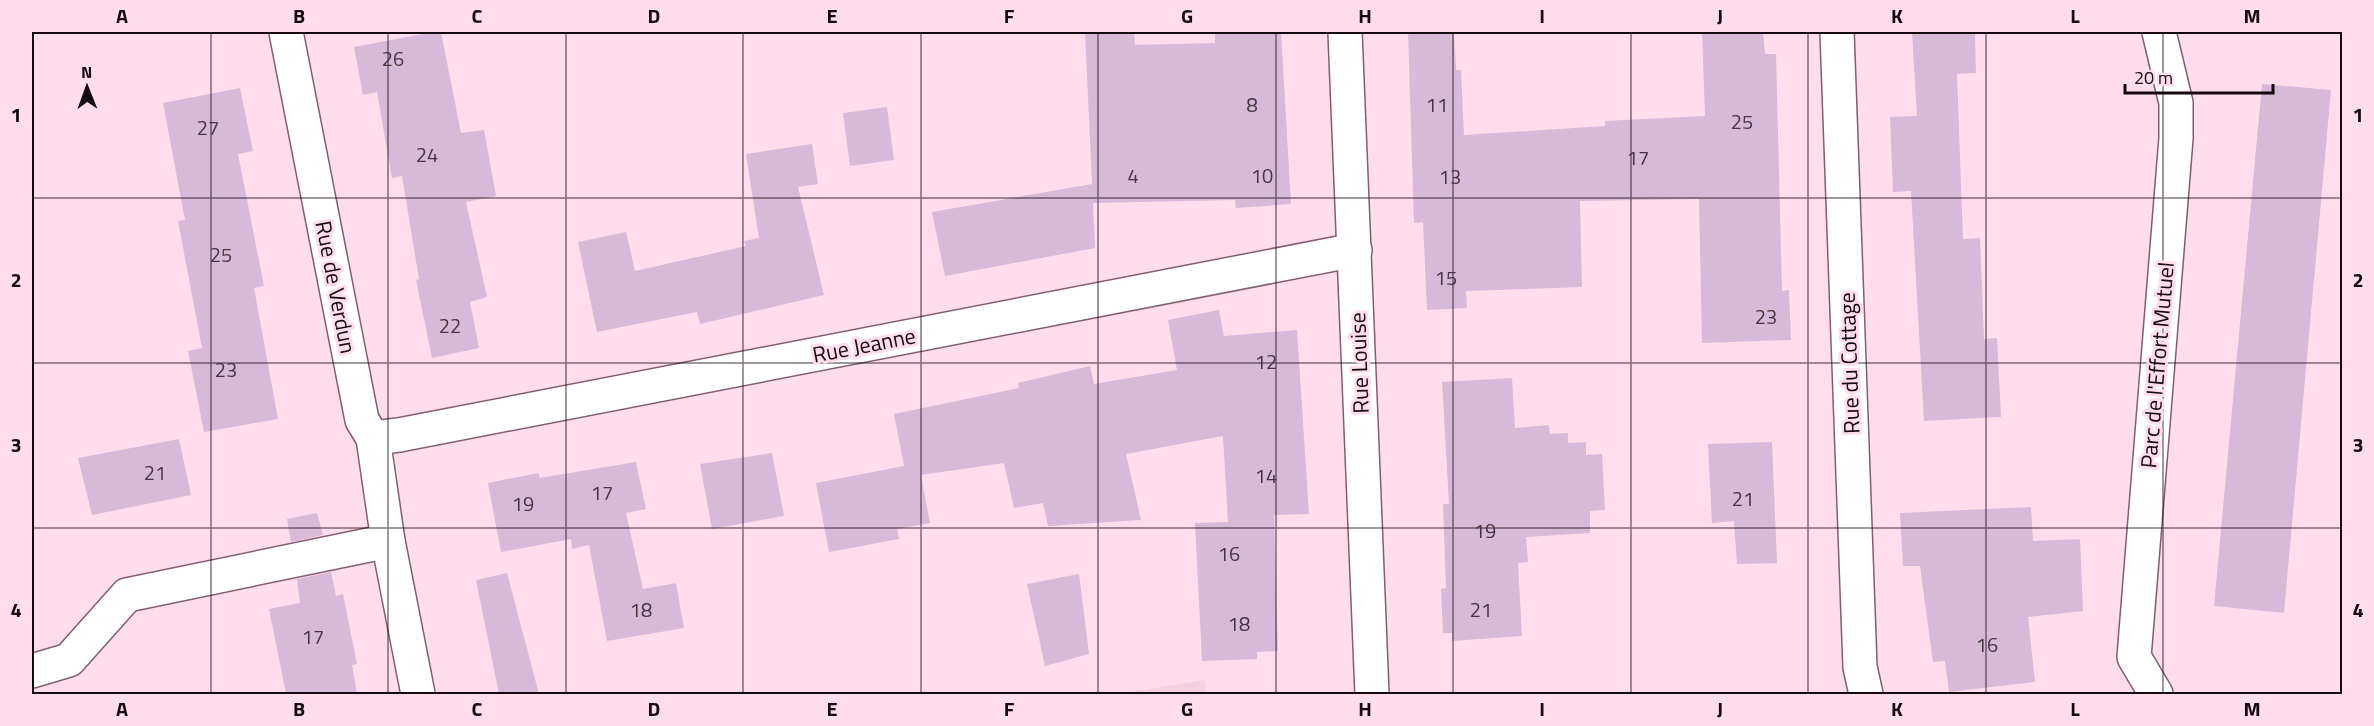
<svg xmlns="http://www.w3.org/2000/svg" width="2374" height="726" viewBox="0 0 2374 726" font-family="'Titillium Web',sans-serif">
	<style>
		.built { fill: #f4cee1 }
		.building { fill: #d8b9d7 }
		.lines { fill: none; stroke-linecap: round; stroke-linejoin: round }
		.minor-casing { stroke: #825e70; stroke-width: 36 }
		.minor { stroke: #fff; stroke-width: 33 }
		.grid { fill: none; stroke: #15080f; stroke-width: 1.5; stroke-opacity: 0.55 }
		.labels { text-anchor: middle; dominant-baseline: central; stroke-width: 6; stroke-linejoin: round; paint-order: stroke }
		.number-label { font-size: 20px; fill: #463441 }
		.street-label { font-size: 22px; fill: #15080f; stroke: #ffdded }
		.neatline { fill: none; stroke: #15080f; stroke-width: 2 }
		.grid-label { font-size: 20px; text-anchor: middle; font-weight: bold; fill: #15080f }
	</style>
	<rect width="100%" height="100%" fill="#ffdded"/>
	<polygon class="built" points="1204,680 1207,694 1119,694"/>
	<g class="building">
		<polygon points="434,32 441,32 461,133 484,130 496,196 466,202 487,297 470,302 479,348 432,358 416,280 419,279 402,176 392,178 377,92 363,95 354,47"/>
		<polygon points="1085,32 1134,32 1135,45 1215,43 1215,32 1281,32 1291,204 1236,208 1235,200 1093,203 1095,248 945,276 932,212 1092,184"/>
		<polygon points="1408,32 1454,32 1456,70 1461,70 1464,135 1605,126 1605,121 1705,116 1702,32 1763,32 1765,54 1776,54 1782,291 1789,290 1791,340 1702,343 1699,199 1580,201 1582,287 1466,291 1467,308 1427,310 1423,222 1414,223"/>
		<polygon points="1912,32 1975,32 1976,73 1957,74 1963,239 1980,238 1984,339 1997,338 2001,417 1924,421 1911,191 1893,192 1890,117 1917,116"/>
		<polygon points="2262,84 2331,90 2284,613 2214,606"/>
		<polygon points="240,88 253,151 238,154 264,286 254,288 278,419 204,432 188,351 202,348 178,221 185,220 163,103"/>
		<polygon points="887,107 894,160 850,166 843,113"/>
		<polygon points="812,144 818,184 798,187 824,295 700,324 697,312 597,332 578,242 626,232 635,271 746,246 744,241 759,238 746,154"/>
		<polygon points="1219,310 1224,336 1297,330 1309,514 1274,515 1278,651 1257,652 1257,659 1202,661 1195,523 1228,522 1223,436 1126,454 1141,520 1048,526 1043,503 1014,508 1004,463 921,475 930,523 897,529 899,539 829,552 816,483 904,466 894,414 1019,388 1018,383 1090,366 1094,384 1177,370 1168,320"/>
		<polygon points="1512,378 1515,428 1549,425 1550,434 1568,433 1568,443 1586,442 1586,455 1602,454 1605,510 1590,511 1590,533 1526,537 1528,562 1518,563 1522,636 1452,641 1452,633 1443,633 1441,589 1446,588 1443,504 1449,504 1442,382"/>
		<polygon points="179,439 191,495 92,515 78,458"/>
		<polygon points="1772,442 1777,563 1737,564 1734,521 1712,523 1708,444"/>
		<polygon points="772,453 784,516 712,529 700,464"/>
		<polygon points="636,462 646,509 626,513 643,589 676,583 684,628 607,641 589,545 572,549 571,539 501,552 488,483 538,473 540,478"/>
		<polygon points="2031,507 2033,541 2080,539 2083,611 2028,617 2035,682 1949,692 1945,661 1933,662 1920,566 1903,566 1900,513"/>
		<polygon points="317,513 323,535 291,542 287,519"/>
		<polygon points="331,572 336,596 343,594 357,664 352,665 357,694 286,694 269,609 300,603 297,579"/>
		<polygon points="507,573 539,694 499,694 476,580"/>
		<polygon points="1079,574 1089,654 1045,666 1027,584"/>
	</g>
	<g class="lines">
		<g class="minor-casing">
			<g id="minor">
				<polyline points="286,32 362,420 373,438 388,541 418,694"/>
				<polyline points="1345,32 1372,694"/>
				<polyline points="1837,32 1860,667 1866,694"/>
				<polyline points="373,438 399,435 1355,250"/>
				<polyline points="32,671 69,660 127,595 388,541"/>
				<polyline points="2156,694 2134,657 2176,138 2176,103 2159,32"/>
			</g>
		</g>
		<use href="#minor" class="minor"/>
	</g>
	<path class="grid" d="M211 32V694M388 32V694M566 32V694M743 32V694M921 32V694M1098 32V694M1276 32V694M1453 32V694M1631 32V694M1808 32V694M1986 32V694M2163 32V694M32 198H2342M32 363H2342M32 528H2342"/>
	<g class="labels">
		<g class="number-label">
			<text x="393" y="58">26</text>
			<text x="1252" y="104">8</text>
			<text x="1437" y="104">11</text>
			<text x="1742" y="121">25</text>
			<text x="208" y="127">27</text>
			<text x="427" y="154">24</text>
			<text x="1638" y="157">17</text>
			<text x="1133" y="175">4</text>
			<text x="1262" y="175">10</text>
			<text x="1450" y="176">13</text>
			<text x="221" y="254">25</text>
			<text x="1446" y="277">15</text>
			<text x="1766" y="316">23</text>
			<text x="450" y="325">22</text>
			<text x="1266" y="361">12</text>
			<text x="226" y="369">23</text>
			<text x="155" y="472">21</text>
			<text x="1266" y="475">14</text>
			<text x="602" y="492">17</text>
			<text x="1743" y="498">21</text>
			<text x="523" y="503">19</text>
			<text x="1485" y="530">19</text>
			<text x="1229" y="553">16</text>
			<text x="641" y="609">18</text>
			<text x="1481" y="609">21</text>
			<text x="1239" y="623">18</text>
			<text x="313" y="636">17</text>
			<text x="1987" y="644">16</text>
		</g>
		<g class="street-label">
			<text transform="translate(336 287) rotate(79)">Rue de Verdun</text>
			<text transform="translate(864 345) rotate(-11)">Rue Jeanne</text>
			<text transform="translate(1359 363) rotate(-92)">Rue Louise</text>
			<text transform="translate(1849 363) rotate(-92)">Rue du Cottage</text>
			<text transform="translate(2157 365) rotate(-85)">Parc de l'Effort Mutuel</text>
		</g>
	</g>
	<rect width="2374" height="726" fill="none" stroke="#ffdded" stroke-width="66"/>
	<g transform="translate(87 87) rotate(359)" stroke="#ffdded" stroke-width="4.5" paint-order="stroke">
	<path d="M0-4.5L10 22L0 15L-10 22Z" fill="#15080f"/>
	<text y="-9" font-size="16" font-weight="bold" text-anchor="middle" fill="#15080f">N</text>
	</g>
	<path d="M2125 84v9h148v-9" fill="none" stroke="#15080f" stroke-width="3"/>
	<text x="2134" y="84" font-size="18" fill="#15080f" stroke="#ffdded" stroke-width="4.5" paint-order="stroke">20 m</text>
	<rect x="33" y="33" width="2308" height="660" class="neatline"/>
	<g class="grid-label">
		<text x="122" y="23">A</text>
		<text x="299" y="23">B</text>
		<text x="477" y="23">C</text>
		<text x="654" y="23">D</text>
		<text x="832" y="23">E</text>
		<text x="1009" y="23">F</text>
		<text x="1187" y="23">G</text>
		<text x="1365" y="23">H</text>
		<text x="1542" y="23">I</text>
		<text x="1720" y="23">J</text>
		<text x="1897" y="23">K</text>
		<text x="2075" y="23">L</text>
		<text x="2252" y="23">M</text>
		<text x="16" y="122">1</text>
		<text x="2358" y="122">1</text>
		<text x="16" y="287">2</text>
		<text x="2358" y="287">2</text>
		<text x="16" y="452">3</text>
		<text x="2358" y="452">3</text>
		<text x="16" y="617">4</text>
		<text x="2358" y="617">4</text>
		<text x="122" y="716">A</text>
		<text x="299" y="716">B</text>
		<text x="477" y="716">C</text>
		<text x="654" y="716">D</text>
		<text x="832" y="716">E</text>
		<text x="1009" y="716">F</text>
		<text x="1187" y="716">G</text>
		<text x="1365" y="716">H</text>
		<text x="1542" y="716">I</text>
		<text x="1720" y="716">J</text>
		<text x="1897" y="716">K</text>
		<text x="2075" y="716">L</text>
		<text x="2252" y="716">M</text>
	</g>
</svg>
